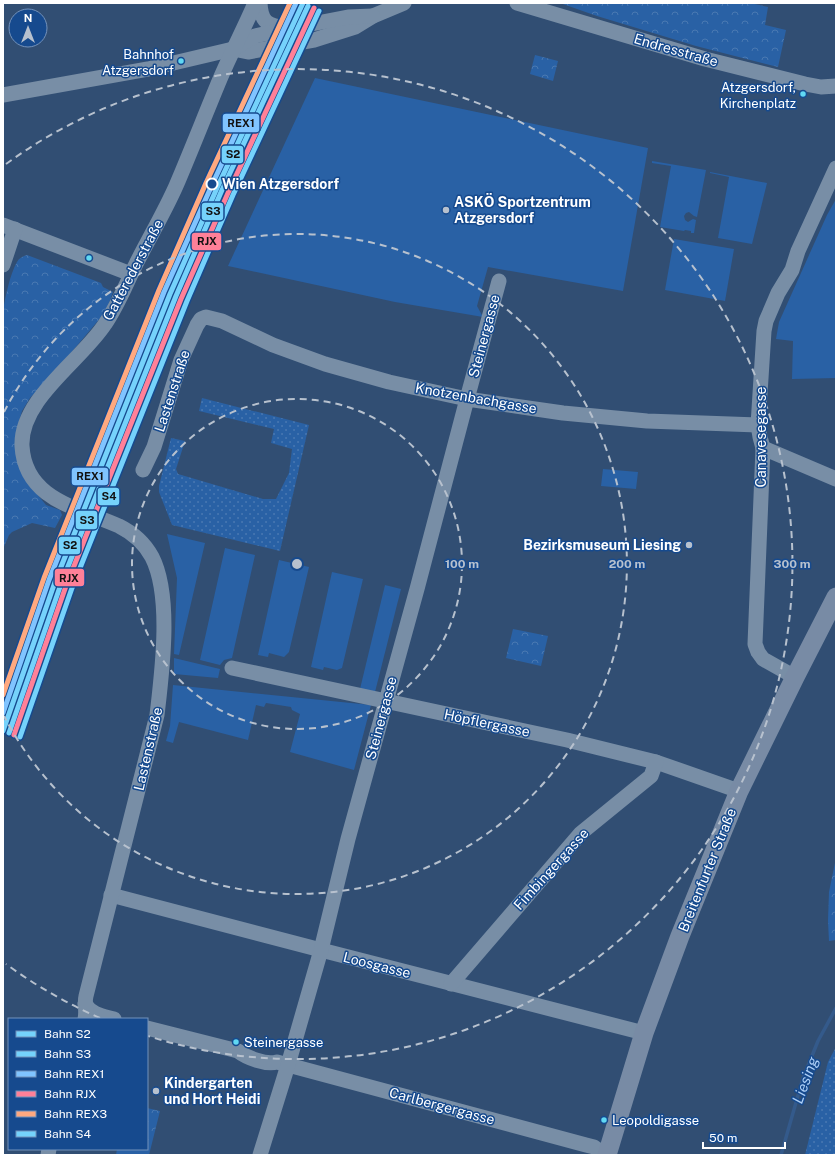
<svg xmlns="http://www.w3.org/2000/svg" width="839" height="1158" viewBox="0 0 839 1158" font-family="'Public Sans',sans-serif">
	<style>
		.grass { fill: #2961a5 }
		.forest { fill: url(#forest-crowns) }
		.garden { fill: url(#garden-dots) }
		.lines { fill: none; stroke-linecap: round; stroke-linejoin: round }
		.stream { stroke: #345a8b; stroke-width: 3.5 }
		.minor { stroke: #788ea6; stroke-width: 15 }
		.major { stroke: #788ba5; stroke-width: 19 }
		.rail-1-casing { stroke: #164a8e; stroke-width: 8 }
		.rail-2-casing { stroke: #164a8e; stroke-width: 8 }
		.rail-3-casing { stroke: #164a8e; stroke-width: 8 }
		.rail-4-casing { stroke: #164a8e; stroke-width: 8 }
		.rail-5-casing { stroke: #164a8e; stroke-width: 8 }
		.rail-6-casing { stroke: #164a8e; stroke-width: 8 }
		.rail-1 { stroke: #75d2fb; stroke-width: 5 }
		.rail-2 { stroke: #75d2fb; stroke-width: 5 }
		.rail-3 { stroke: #80c4ff; stroke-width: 5 }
		.rail-4 { stroke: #ff8098; stroke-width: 5 }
		.rail-5 { stroke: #ffa980; stroke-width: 5 }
		.rail-6 { stroke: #75d2fb; stroke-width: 5 }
		.ring { fill: none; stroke: #b7c1ce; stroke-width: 2; stroke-dasharray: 7 5 }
		.bus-dot { fill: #60d8f3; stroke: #164a8e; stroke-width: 1.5 }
		.stop-dot { fill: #164a8e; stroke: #fff; stroke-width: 2 }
		.poi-dot { fill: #b7c1ce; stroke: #164a8e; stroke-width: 1.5 }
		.labels { text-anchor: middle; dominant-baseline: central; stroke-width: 3; stroke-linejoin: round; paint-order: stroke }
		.bus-label { font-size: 13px; fill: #fff; stroke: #164a8e; text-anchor: end }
		.street-label { font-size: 14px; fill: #fff; stroke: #164a8e }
		.stop-label { font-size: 14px; font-weight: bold; fill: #fff; stroke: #164a8e; text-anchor: start }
		.poi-label { font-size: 14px; font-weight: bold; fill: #fff; stroke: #164a8e; text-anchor: start }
		.water-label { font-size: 15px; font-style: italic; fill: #adcff7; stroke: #164a8e }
		.centre { fill: #b7c1ce; stroke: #164a8e; stroke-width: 2 }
		.ring-label { font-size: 12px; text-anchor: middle; font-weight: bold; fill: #b7c1ce; stroke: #164a8e; stroke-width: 3; stroke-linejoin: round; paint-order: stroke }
		.line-badge { stroke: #164a8e; stroke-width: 1.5 }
		.pale-badge-label { font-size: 11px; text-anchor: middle; font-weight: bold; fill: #111 }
	</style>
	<defs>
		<pattern id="forest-crowns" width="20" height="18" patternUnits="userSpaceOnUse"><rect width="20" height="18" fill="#2961a5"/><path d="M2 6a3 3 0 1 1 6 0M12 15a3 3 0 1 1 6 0" fill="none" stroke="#4979b2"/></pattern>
		<pattern id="garden-dots" width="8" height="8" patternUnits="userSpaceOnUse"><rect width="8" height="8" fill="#2961a5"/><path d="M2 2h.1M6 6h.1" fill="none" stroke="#4979b2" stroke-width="1.8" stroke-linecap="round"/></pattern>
	</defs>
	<rect width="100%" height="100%" fill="#314e73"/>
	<g class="grass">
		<polygon points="315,78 648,148 623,291 488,267 477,306 483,317 395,302 228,266"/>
		<polygon points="652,161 706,170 697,217 694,216 689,212 686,213 684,216 685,220 688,222 693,219 696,220 694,233 691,233 691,231 685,230 684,231 660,227 671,166 652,163"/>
		<polygon points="710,172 767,183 752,244 718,238 729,177 710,173"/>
		<polygon points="836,199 836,378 792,379 793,341 776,339 779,322 827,215"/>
		<polygon points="674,239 734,249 725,301 665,290"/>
		<polygon points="603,469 638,472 636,489 601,486"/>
		<polygon points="167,534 205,543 179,655 174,654 177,578"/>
		<polygon points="225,548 255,555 232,658 224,660 220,665 200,660"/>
		<polygon points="279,560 309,567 289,652 284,657 269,653 268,657 258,655"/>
		<polygon points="332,572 363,579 342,668 337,670 324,667 323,670 311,667"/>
		<polygon points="385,585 401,589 375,692 360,689"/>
		<polygon points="174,658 220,669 218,678 174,674"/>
		<polygon points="173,685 371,705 354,770 290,752 300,714 292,710 291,707 266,703 264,707 256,705 248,740 179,722 173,743 166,741 170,726"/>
	</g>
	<g class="forest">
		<polygon points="560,3 750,3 768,7 765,25 786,30 778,67 696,46 597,16"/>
		<polygon points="535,55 558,61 553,81 530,74"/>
		<path d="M27 255 101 283 103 287 113 292 108 306 102 316 59 367 30 398 22 411 18 425 16 436 19 466 24 478 46 505 60 510 62 515 55 528 32 523 12 532 9 535 3 549V311C5 298 10 274 17 262 19 258 23 256 27 255Z"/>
		<polygon points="513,629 548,636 541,666 506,658"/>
		<polygon points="836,858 836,940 829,941 828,921 829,892"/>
		<polygon points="147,1108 160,1111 149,1155 116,1155 117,1149 147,1149"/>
	</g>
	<g class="garden">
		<polygon points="202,398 309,425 280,551 172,525 159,492 159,486 171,438 185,441 176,469 178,474 263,499 276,499 289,473 292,449 271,443 274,429 199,411"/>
		<polygon points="836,1047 836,1155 805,1155 828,1062"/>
	</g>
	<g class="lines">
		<polyline class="stream" points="781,1155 803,1078 818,1041 836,1008"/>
		<g class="minor">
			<path d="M260 3C261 22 267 25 285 28"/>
			<polyline points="517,3 705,59 805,84 821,87 836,86"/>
			<polyline points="233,49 248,52 314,40 355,27 373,16 404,3"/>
			<polyline points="3,95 148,69 233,49 255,36 286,29 348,17 373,16"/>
			<polyline points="3,225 131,274"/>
			<polyline points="3,265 15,229"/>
			<polyline points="763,448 836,479"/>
			<polyline points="143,470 154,447 181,360 197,325 201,319 206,317 222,321 273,345 325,364 389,382 467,399 563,413 647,421 758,425"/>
			<polyline points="232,668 567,740 656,762 739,791"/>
			<polyline points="795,677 763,659 758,652 755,644 763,448 760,437 758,425 764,331 766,321 778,293 792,270 798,251 836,168"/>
			<polyline points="111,895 321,950 644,1033"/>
			<polyline points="451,984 581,833 651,776 656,762"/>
			<path d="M85 1004C92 1015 103 1016 114 1019"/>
			<path d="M85 1019C87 1011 84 1004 86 996L157 715C162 672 172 596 152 557 145 544 133 533 119 526 79 508 25 500 22 446 20 399 81 361 105 324 118 305 126 284 136 264 149 238 164 213 176 186 191 151 205 115 220 79 231 53 244 29 255 3"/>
			<path d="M147 1028 238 1051C247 1058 266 1065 277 1062L586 1145 594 1147 605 1155"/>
			<polyline points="48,1155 49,1149"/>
			<polyline points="260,1155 288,1065 321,950 348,839 417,589 467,399 499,281"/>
		</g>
		<polyline class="major" points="607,1155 644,1033 680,936 739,791 795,677 836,597"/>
		<g class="rail-1-casing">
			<polyline id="rail-1" points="3,731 55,582 170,294 217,188 303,3"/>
		</g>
		<g class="rail-2-casing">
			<polyline id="rail-2" points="9,733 61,584 176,296 222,190 308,6"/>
		</g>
		<g class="rail-3-casing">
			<polyline id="rail-3" points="3,713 49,580 164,292 212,185 296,3"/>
		</g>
		<g class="rail-4-casing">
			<polyline id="rail-4" points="14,735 66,586 181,299 228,193 314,8"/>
		</g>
		<g class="rail-5-casing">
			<polyline id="rail-5" points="3,695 44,578 159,290 206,183 290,3"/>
		</g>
		<g class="rail-6-casing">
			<polyline id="rail-6" points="20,737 72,588 187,301 233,195 319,11"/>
		</g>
		<use href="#rail-1" class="rail-1"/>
		<use href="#rail-2" class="rail-2"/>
		<use href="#rail-3" class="rail-3"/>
		<use href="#rail-4" class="rail-4"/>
		<use href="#rail-5" class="rail-5"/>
		<use href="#rail-6" class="rail-6"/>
	</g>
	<g class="ring">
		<circle cx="297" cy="564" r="165"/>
		<path d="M4 412A330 330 0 1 1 4 716"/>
		<path d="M100 1018A495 495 0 0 1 6 964M6 164A495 495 0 1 1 148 1036"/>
	</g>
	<g class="bus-dot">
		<circle cx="181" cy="61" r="3.5"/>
		<circle cx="803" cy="94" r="3.5"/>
		<circle cx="89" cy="258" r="3.5"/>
		<circle cx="236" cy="1042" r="3.5"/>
		<circle cx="604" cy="1120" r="3.5"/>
	</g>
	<circle class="stop-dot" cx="212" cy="184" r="5.5"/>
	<g class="poi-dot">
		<circle cx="446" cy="210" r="4"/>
		<circle cx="689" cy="545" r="4"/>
		<circle cx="156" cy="1091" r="4"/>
	</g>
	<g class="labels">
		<g class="bus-label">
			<text x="174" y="54">Bahnhof<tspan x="174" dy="16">Atzgersdorf</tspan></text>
			<text x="796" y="87">Atzgersdorf,<tspan x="796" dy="16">Kirchenplatz</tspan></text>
			<text x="244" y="1042" text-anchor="start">Steinergasse</text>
			<text x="612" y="1120" text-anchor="start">Leopoldigasse</text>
		</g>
		<g class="street-label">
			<text transform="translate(676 50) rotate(16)">Endresstraße</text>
			<text transform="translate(133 270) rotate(-62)">Gatterederstraße</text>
			<text transform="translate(484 336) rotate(-75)">Steinergasse</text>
			<text transform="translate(172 391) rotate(-72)">Lastenstraße</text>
			<text transform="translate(476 398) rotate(10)">Knotzenbachgasse</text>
			<text transform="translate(761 437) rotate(-90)">Canavesegasse</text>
			<text transform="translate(381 718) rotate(-75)">Steinergasse</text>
			<text transform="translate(487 723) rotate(12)">Höpflergasse</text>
			<text transform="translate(148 749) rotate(-77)">Lastenstraße</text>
			<text transform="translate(551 869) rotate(-48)">Fimbingergasse</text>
			<text transform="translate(707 870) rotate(-68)">Breitenfurter Straße</text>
			<text transform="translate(377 965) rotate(14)">Loosgasse</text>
			<text transform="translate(442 1106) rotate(15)">Carlbergergasse</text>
		</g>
		<g class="stop-label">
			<text x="222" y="184">Wien Atzgersdorf</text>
		</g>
		<g class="poi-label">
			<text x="454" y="202">ASKÖ Sportzentrum<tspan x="454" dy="16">Atzgersdorf</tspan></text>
			<text x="681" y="545" text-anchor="end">Bezirksmuseum Liesing</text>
			<text x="164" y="1083">Kindergarten<tspan x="164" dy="16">und Hort Heidi</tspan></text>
		</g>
		<g class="water-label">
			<text transform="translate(805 1080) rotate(-70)">Liesing</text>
		</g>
	</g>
	<circle cx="297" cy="564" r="6" class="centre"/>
	<g class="ring-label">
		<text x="462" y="568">100 m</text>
		<text x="627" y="568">200 m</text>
		<text x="792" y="568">300 m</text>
	</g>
	<g class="line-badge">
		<rect x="222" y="113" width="38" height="20" rx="4" fill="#80c4ff"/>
		<rect x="221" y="145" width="23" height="19" rx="4" fill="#75d2fb"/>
		<rect x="201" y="202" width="23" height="19" rx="4" fill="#75d2fb"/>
		<rect x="191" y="232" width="31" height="19" rx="4" fill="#ff8098"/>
		<rect x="71" y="467" width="38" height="19" rx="4" fill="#80c4ff"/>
		<rect x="97" y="487" width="23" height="19" rx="4" fill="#75d2fb"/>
		<rect x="75" y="510" width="23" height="20" rx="4" fill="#75d2fb"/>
		<rect x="58" y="536" width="23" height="19" rx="4" fill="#75d2fb"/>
		<rect x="54" y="568" width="31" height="19" rx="4" fill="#ff8098"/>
	</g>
	<g class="pale-badge-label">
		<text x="241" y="127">REX1</text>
		<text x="233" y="158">S2</text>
		<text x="213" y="215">S3</text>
		<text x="207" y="245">RJX</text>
		<text x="90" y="480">REX1</text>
		<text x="109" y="500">S4</text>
		<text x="87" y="524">S3</text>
		<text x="70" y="549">S2</text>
		<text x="69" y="582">RJX</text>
	</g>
	<rect width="839" height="1158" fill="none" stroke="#ffffff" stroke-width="8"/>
	<rect x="8" y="1018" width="140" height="132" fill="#164a8e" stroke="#7392bb"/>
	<rect x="16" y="1031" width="20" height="6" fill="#75d2fb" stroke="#7392bb"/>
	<text x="44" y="1038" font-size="12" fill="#ffffff">Bahn S2</text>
	<rect x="16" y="1051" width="20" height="6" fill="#75d2fb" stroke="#7392bb"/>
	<text x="44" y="1058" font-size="12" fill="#ffffff">Bahn S3</text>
	<rect x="16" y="1071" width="20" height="6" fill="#80c4ff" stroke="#7392bb"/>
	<text x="44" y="1078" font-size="12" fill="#ffffff">Bahn REX1</text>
	<rect x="16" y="1091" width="20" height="6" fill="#ff8098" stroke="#7392bb"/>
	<text x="44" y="1098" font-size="12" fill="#ffffff">Bahn RJX</text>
	<rect x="16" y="1111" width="20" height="6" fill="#ffa980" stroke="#7392bb"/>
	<text x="44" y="1118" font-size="12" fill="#ffffff">Bahn REX3</text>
	<rect x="16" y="1131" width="20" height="6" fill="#75d2fb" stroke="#7392bb"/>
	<text x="44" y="1138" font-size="12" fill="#ffffff">Bahn S4</text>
	<g transform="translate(28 28)"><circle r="19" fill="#164a8e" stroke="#7392bb"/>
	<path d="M0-3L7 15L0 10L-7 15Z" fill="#b7c1ce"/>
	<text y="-6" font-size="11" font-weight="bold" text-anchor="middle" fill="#ffffff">N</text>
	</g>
	<path d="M703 1142v6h82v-6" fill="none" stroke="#ffffff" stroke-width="2"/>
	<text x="709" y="1142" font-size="12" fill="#ffffff" stroke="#164a8e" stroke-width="3" paint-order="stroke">50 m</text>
</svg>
